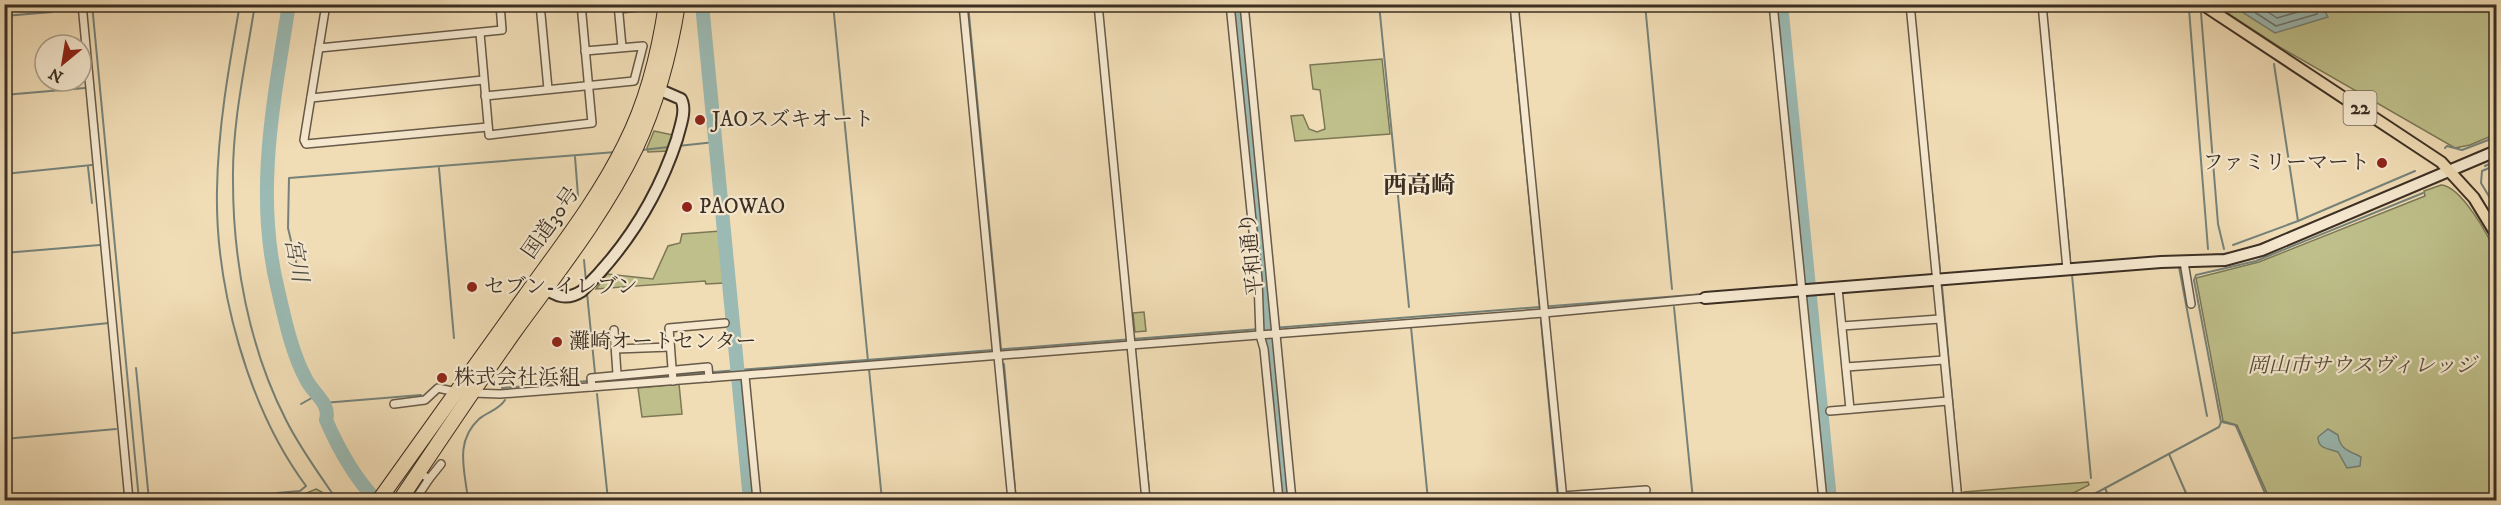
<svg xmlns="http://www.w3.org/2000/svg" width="2501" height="505" viewBox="0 0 2501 505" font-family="'IM FELL DW Pica','Noto Serif JP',serif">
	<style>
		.green { fill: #bebf8a; stroke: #7c7756; stroke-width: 1.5 }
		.water { fill: #9bbab3; stroke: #758279; stroke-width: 1.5 }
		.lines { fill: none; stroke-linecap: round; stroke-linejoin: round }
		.shore { stroke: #6b746b; stroke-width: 1.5 }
		.stream { stroke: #758279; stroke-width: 2 }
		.river { stroke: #9bbab3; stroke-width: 14 }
		.street-casing { stroke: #685a48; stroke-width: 10 }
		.secondary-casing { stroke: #3b2f23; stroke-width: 14 }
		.primary-casing { stroke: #3b2f23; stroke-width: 14 }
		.highway-casing { stroke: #3b2f23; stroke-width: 16 }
		.street { stroke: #f5e8cf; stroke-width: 7 }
		.secondary { stroke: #f5e8cf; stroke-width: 10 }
		.primary { stroke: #f0dcb5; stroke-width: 10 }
		.highway { stroke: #f0dcb5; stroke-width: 14 }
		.poi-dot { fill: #8f2418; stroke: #f5e8cf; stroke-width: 2 }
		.labels { text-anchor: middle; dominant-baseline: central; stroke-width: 4.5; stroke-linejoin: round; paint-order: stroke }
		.shield { fill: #f5e8cf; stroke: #736657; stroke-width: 1.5 }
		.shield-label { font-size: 20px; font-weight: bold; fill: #3b2f23 }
		.poi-label { font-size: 21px; fill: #3b2f23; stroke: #f5e8cf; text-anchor: start }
		.street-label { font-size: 21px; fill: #3b2f23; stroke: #f5e8cf }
		.park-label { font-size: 21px; font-style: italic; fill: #554c38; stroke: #f5e8cf }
		.water-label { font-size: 22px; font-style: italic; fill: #4e4b40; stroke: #f5e8cf }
		.quarter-label { font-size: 24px; font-weight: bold; fill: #3b2f23; stroke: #f5e8cf }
	</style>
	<rect width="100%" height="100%" fill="#f0dcb5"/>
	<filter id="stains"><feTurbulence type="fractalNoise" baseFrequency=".00333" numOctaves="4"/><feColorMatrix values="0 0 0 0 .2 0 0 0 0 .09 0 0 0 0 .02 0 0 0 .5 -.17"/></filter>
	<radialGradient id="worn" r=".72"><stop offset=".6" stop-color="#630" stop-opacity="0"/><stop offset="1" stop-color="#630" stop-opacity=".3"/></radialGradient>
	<g class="green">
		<polygon points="2215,5 2496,5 2496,134 2470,145 2455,148 2278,46"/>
		<polygon points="1382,59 1390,134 1295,141 1291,116 1303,115 1309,129 1317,132 1325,129 1320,90 1313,89 1310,65"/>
		<polygon points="654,131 673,135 668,151 648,152 647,148"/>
		<path d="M2441 185C2461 186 2489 236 2496 254 2500 267 2496 298 2496 313 2496 376 2496 438 2496 500H2270L2237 425 2223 421 2196 278 2259 262 2425 196 2424 191Z"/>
		<polygon points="720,231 725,283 706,284 705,281 596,289 607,274 653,279 668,246 680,243 682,234"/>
		<polygon points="1144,312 1146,331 1135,332 1133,313"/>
		<polygon points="679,384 682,414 642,417 638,388"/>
		<polygon points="2088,482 2089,485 2060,500 1965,500 1964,492"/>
		<polygon points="316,489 322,492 328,500 290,500"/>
	</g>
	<g class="water">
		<polygon points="2231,5 2321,5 2328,17 2275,33"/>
		<path d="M2328 429 2338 435C2340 450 2350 451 2361 457L2360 466 2347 468 2338 452C2329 448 2318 450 2318 437Z"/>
	</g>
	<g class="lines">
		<g class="shore">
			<polyline points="2242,4 2276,26 2317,14 2317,4"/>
			<polyline points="2256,4 2277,18 2308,9 2310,4"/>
		</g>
		<g class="stream">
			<polyline points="92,4 139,500"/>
			<path d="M240 4C229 66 218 127 217 190 215 287 248 408 306 486L300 491 277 493 275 500"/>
			<path d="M255 4C246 62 232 122 233 181 233 261 249 348 286 420 300 448 319 474 337 500"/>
			<polyline points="833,4 868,361"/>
			<polyline points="968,4 1001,349"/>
			<polyline points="1379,4 1409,307"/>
			<polyline points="1510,4 1540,309"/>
			<polyline points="1645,4 1672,289"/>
			<polyline points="2189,9 2208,249"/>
			<polyline points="2201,13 2218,224 2224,249"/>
			<polyline points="4,16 52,12"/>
			<polyline points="2048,28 2070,259"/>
			<polyline points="1918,55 1940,270"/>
			<polyline points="2274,64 2298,221"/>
			<polyline points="4,95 85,88"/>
			<polyline points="678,146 715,142"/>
			<polyline points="2445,148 2447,146 2462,150 2496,137"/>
			<polyline points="642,150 669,147"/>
			<polyline points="575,157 578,196"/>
			<polyline points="2491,164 2489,168 2482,171 2481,183 2496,208"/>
			<polyline points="2485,166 2496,161"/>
			<polyline points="88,167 92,203"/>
			<polyline points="439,168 454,338"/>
			<polyline points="4,174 92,165"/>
			<polyline points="2233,245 2298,221 2415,171"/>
			<polyline points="2256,246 2301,228"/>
			<polyline points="4,253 100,245"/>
			<polyline points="2212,255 2233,253"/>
			<polyline points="584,260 586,281"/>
			<polyline points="297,266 288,228 289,178 616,152"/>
			<polyline points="2179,267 2207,416"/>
			<polyline points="2072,275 2091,478"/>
			<polyline points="1942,286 1959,474"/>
			<polyline points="587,293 595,373"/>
			<polyline points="1674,307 1693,500"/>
			<polyline points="1541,321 1558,500"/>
			<polyline points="1411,327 1428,500"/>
			<polyline points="4,334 109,323"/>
			<polyline points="1135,349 1150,500"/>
			<polyline points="1004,364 1016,500"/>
			<polyline points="136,368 149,500"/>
			<polyline points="869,369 882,500"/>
			<polyline points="600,381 1704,294"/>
			<polyline points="502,388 588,381"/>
			<polyline points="597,394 608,500"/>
			<polyline points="323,403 421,395"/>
			<polyline points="301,404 317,395"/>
			<polyline points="2222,422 2235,425 2237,428 2268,500"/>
			<polyline points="4,439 116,429"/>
			<polyline points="2169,454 2189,500"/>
			<polyline points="2105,488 2110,500"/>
			<path d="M468 500C465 471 454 442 479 419 487 412 499 410 505 400"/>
			<polyline points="2083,500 2219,427 2221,422 2194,280 2196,275 2256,261 2423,193"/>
		</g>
		<g class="river">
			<path d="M289 4C274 100 254 194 278 290 285 320 292 354 307 381 314 394 331 404 326 420 339 450 354 477 376 500"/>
			<polyline points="702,4 750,500"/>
			<polyline points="1237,4 1285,500"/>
			<polyline points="1781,4 1830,500"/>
		</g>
		<g class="street-casing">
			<g id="street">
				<polyline points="82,4 129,500"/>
				<polyline points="326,4 304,140 306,144 488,127"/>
				<polyline points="540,4 548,89"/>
				<polyline points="618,4 622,47"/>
				<polyline points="963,4 997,356"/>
				<polyline points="1098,4 1146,500"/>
				<polyline points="1230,4 1258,280 1260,335 1264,349 1279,500"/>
				<polyline points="1244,4 1292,500"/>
				<polyline points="1514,4 1563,500"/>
				<polyline points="1773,4 1823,500"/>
				<polyline points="1910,4 1958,500"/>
				<polyline points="2042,4 2067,269"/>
				<polyline points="619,9 638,7 638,4"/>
				<polyline points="480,33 489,135 592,123 581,4"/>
				<polyline points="319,48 502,30 500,4"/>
				<polyline points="485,96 634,81 643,46 585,51"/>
				<polyline points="311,98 483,80"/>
				<polyline points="2184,262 2191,304"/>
				<polyline points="1838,288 1850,409"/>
				<polyline points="1842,326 1940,319"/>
				<polyline points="614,330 617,374"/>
				<polyline points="616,349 670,347"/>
				<polyline points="998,356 1012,500"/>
				<polyline points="1846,367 1944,360"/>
				<polyline points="745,376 757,500"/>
				<polyline points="673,381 669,328 725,323"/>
				<polyline points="592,387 591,378 708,367 709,378"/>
				<polyline points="473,393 500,394 1544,313 1705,298"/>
				<polyline points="394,404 425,400 438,388 456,392"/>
				<polyline points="1830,411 1948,401"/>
				<polyline points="429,479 441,464"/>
				<polyline points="1562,496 1646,490"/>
				<polyline points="415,500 429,479 419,472"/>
			</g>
		</g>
		<g class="secondary-casing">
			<g id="secondary">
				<path d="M539 285C555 295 565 302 582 291 626 248 658 197 677 139 680 127 687 110 681 99L651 86"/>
				<polyline points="1705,298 2161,262 2225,260 2262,250 2496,151"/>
			</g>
		</g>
		<g class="primary-casing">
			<polyline id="primary" points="2202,4 2441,162 2474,198 2496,234"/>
		</g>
		<g class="highway-casing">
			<g id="highway">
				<path d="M379 500C427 432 476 364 525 296 560 247 598 199 625 144 647 101 659 52 666 4"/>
				<path d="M400 500C438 443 476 386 515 331 558 272 604 214 636 148 657 103 670 54 678 4"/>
			</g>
		</g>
		<use href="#street" class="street"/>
		<use href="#secondary" class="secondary"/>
		<use href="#primary" class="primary"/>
		<use href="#highway" class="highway"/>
	</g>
	<g class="poi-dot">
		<circle cx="700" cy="120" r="6"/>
		<circle cx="2382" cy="163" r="6"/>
		<circle cx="687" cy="207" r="6"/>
		<circle cx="472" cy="287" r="6"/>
		<circle cx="557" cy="342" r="6"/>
		<circle cx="442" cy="378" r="6"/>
	</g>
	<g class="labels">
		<rect class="shield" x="2343.5" y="91" width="33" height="34" rx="4.5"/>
		<g class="shield-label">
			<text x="2360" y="108">22</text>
		</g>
		<g class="poi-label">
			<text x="712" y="120">JAOスズキオート</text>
			<text x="2370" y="163" text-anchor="end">ファミリーマート</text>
			<text x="699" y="207">PAOWAO</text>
			<text x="484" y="287">セブン-イレブン</text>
			<text x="569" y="342">灘崎オートセンター</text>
			<text x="454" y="378">株式会社浜組</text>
		</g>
		<g class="street-label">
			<text transform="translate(551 223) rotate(-55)">国道30号</text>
			<text transform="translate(1252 254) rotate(-96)">平和通り</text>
		</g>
		<g class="park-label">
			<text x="2362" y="366">岡山市サウスヴィレッジ</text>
		</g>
		<g class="water-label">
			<text transform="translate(296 260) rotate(79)">宮川</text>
		</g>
		<g class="quarter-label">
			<text x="1419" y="186">西高崎</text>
		</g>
	</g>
	<rect width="2501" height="505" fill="none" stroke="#f0dcb5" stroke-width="24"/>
	<rect x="6" y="6" width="2489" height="493" fill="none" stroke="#3b2f23" stroke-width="3"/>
	<rect x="12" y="12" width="2477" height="481" fill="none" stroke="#3b2f23" stroke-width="1.5"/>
	<g transform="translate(63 63) rotate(210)"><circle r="28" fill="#f5e8cf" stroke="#ab9e8a" stroke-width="1.5"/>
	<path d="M0-4.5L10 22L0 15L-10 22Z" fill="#8f2418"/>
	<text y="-9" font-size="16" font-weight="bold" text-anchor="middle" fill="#3b2f23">N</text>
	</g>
	<rect width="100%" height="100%" filter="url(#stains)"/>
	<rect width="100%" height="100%" fill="url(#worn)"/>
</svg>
